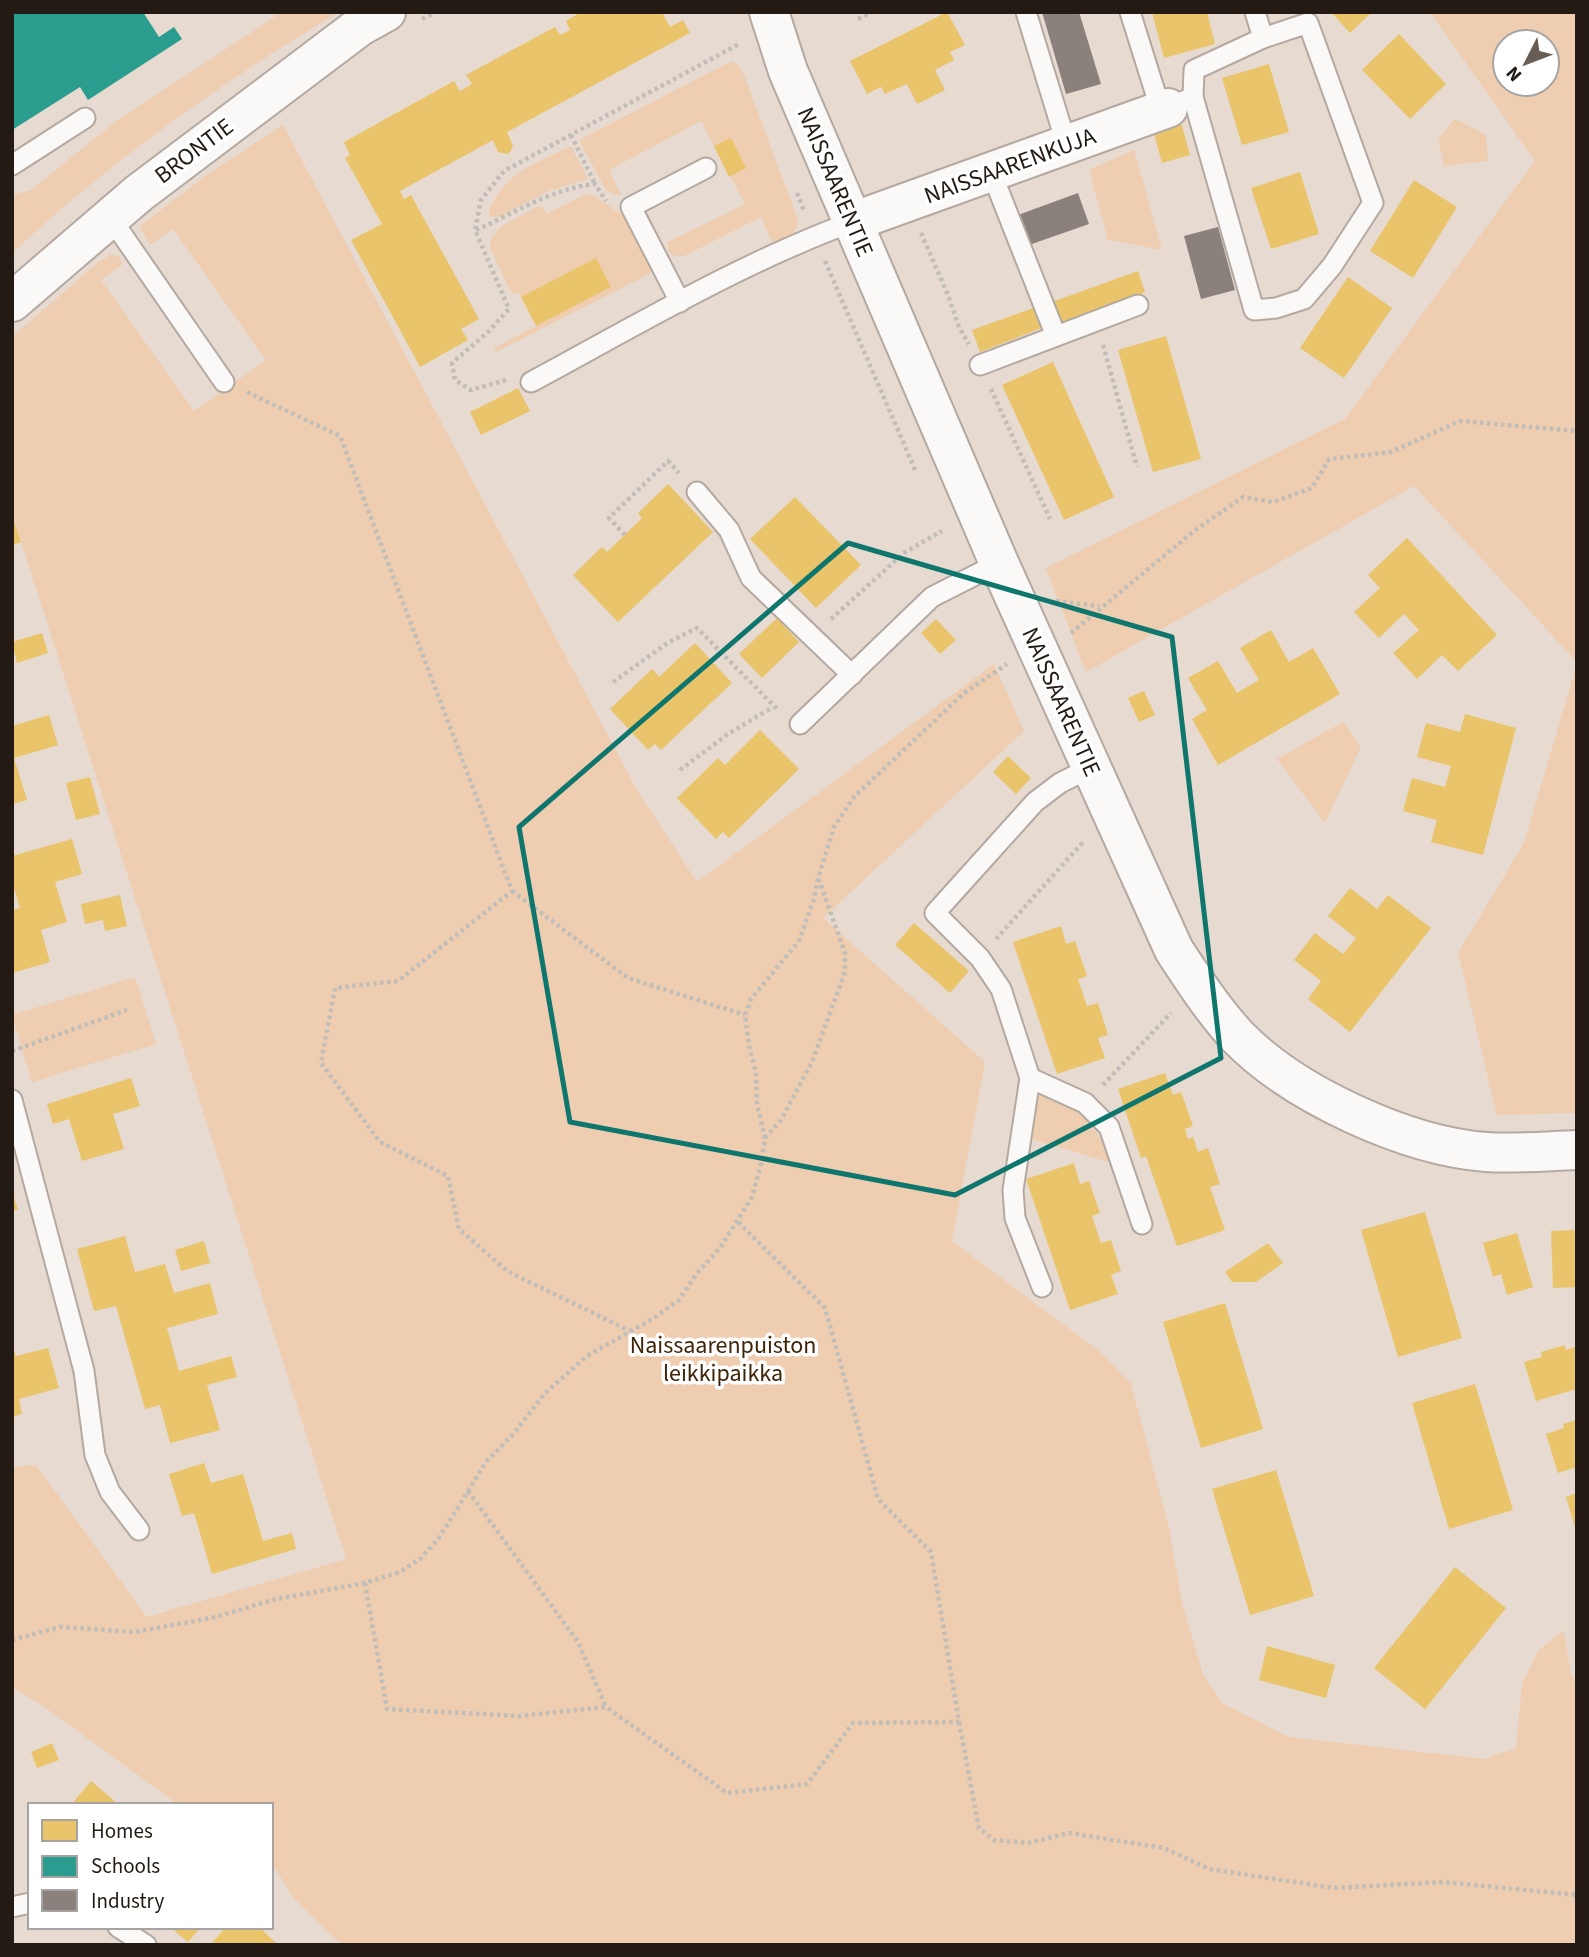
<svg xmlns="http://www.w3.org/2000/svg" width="1589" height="1957" viewBox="0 0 1589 1957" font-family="'Source Sans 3',sans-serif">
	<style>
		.green { fill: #efcdb0; fill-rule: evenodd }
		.homes { fill: #e9c46a }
		.schools { fill: #2a9d8f }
		.industry { fill: #8a817c }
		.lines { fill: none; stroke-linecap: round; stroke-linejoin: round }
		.service-casing { stroke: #b3a9a1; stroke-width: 23 }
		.minor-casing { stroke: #b3a9a1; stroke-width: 42 }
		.path { stroke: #c1beb9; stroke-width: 4.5; stroke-dasharray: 3.5 3.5; stroke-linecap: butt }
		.service { stroke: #fbf9f8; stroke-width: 19 }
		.minor { stroke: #fbf9f8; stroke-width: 38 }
		.marked { fill: none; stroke: #0f766e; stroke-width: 5; stroke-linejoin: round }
		.labels { text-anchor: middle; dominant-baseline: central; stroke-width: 7; stroke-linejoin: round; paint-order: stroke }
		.street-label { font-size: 24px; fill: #221a13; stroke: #fff }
		.park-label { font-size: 24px; fill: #3f2408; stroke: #fff }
	</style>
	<rect width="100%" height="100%" fill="#e7dad0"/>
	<g class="green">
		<path d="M282 12H339C223 81 111 161 12 253V195L31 190 115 122Z"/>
		<path d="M1430 12H1577V662L1414 486 1086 672 1046 568 1345 419 1535 161ZM1505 42H1547V84H1505Z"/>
		<path d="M732 61 738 65 744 75 797 217C800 234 787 238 772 242L761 217 682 257 673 255 668 251V242L745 204 701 121 609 170 621 195 611 194 605 189 579 140Z"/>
		<polygon points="1455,119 1486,135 1488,161 1444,166 1438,139"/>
		<polygon points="283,125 637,790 697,882 994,664 1024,731 823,918 985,1062 952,1241 1099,1351 1131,1384 1169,1527 1182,1603 1203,1674 1222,1703 1289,1737 1484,1759 1516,1748 1522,1684 1538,1651 1564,1630 1571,1675 1577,1685 1577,1945 342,1945 294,1899 271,1862 271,1805 179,1805 46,1708 12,1687 12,1467 36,1465 147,1617 346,1559 12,513 12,337 101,260 110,255 118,256 123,264 101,280 194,411 266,360 173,229 150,245 140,226 205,176"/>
		<path d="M571 146 588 179 549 191 499 217H490L489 212C503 172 536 164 571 146Z"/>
		<polygon points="1134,150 1162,250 1108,240 1089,170"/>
		<path d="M588 193C603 200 610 209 626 216L655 271 496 352 494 348 611 287 596 258 521 297 518 292 515 294 509 288 490 248V241L500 227 539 206 543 207 547 214Z"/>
		<polygon points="1577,664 1577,1113 1497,1115 1458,953 1524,843"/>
		<polygon points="1343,722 1361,747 1325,823 1277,759"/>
		<polygon points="135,977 156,1044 32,1082 12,1015"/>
		<polygon points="1040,1090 1080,1110 1107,1148 1109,1162 1031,1139"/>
	</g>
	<g class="homes">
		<polygon points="581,12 662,12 670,27 683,20 690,33 507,132 513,146 510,152 507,154 498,152 493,140 400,191 404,199 411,195 479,319 461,329 468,340 420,367 351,240 382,224 345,158 350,155 344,142 454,81 460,91 472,84 466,75 555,27 560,35 570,30 566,21"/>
		<polygon points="947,12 965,45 950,52 954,60 935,70 945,90 917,104 907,84 885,94 881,87 867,94 850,61"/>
		<polygon points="1152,12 1207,12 1215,44 1164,58"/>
		<polygon points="1331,12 1372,12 1350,33"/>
		<polygon points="1399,34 1446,84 1410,119 1362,70"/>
		<polygon points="1269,64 1289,132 1242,145 1222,78"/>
		<polygon points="1181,122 1190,155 1162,163 1153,130"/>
		<polygon points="731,138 746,168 729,177 714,146"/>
		<polygon points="1300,172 1319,234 1271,249 1251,188"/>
		<polygon points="1414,180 1457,207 1413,278 1370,251"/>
		<polygon points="596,258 611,287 536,326 521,297"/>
		<polygon points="1138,271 1145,292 1059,323 1052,302"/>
		<polygon points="1348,277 1392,308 1344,378 1300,348"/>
		<polygon points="1039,306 1044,327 980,352 972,330"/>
		<polygon points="1166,336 1201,459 1153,472 1118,350"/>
		<polygon points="1053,362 1114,497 1064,520 1002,385"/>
		<polygon points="518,388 530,411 481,435 470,412"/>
		<polygon points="668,484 713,532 618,622 573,575 602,547 607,552 642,518 638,513"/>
		<polygon points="795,497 861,565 816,608 750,539"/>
		<polygon points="12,515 21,542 12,545"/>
		<polygon points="1407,538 1497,635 1458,671 1442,655 1417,679 1393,653 1419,630 1404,614 1379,638 1354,612 1380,588 1368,575"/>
		<polygon points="777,618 799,642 762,678 739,654"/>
		<polygon points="936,619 956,640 940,654 921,633"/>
		<polygon points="1271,630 1289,662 1313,648 1340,694 1218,765 1192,719 1207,710 1188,678 1218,661 1237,693 1259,680 1240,648"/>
		<polygon points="42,633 48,653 17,663 12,642"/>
		<polygon points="695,643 732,683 661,750 655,744 648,750 610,709 652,669 659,677"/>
		<polygon points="1144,691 1155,715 1139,722 1128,698"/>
		<polygon points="1465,714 1516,728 1483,855 1431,842 1437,820 1403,811 1412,778 1445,787 1451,766 1417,757 1426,723 1460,732"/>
		<polygon points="49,715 58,745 14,758 27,800 12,804 12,726"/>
		<polygon points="760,730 799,769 729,838 723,832 716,839 677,798 718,758 725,765"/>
		<polygon points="1008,756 1031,778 1016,794 993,772"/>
		<polygon points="90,777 100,814 76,820 66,783"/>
		<polygon points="72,839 82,874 55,882 67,922 41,930 50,962 12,973 12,910 20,908 12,881 12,856"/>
		<polygon points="1350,888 1377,909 1388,895 1431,928 1350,1032 1308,999 1321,981 1294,960 1315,933 1343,954 1356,938 1328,916"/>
		<polygon points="120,895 127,926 105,931 103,920 85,924 81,904"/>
		<polygon points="914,923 969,971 950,993 895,945"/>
		<polygon points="1061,926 1066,944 1075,941 1087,976 1078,979 1087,1006 1098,1003 1108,1035 1098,1038 1105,1058 1057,1074 1013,942"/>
		<polygon points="1165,1073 1173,1095 1181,1092 1193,1126 1185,1129 1188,1139 1193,1137 1198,1152 1208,1148 1220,1184 1210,1187 1225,1230 1177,1246 1146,1156 1141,1158 1118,1089"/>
		<polygon points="131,1078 140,1106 113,1114 124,1149 82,1161 69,1119 53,1124 47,1104"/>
		<polygon points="1074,1163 1080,1184 1089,1181 1100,1213 1092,1216 1101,1243 1111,1240 1121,1271 1111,1275 1118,1294 1070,1310 1026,1179"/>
		<polygon points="12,1192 18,1209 12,1211"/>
		<polygon points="1425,1212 1462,1338 1398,1357 1361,1230"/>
		<polygon points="1577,1230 1577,1287 1553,1288 1551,1231"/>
		<polygon points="1517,1233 1533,1287 1507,1295 1501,1274 1493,1277 1483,1243"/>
		<polygon points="125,1236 135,1272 165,1264 174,1293 210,1283 218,1314 167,1328 179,1371 231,1356 237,1377 207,1385 220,1430 170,1443 160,1405 145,1409 116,1306 94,1311 77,1249"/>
		<polygon points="204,1241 210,1263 181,1271 175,1250"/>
		<polygon points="1268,1243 1283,1263 1256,1282 1232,1282 1225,1272"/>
		<polygon points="1225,1303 1263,1429 1201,1448 1163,1322"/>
		<polygon points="12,1345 16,1356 48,1348 59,1388 19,1399 22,1414 12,1417"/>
		<polygon points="1565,1345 1566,1350 1575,1347 1577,1354 1577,1389 1536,1401 1524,1362 1542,1357 1541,1352"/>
		<polygon points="1475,1384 1513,1510 1449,1529 1412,1403"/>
		<polygon points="1577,1420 1577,1467 1558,1473 1546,1434 1564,1428 1563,1424"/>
		<polygon points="204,1463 211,1483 243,1474 263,1541 292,1533 296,1549 212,1574 194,1513 182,1516 169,1474"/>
		<polygon points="1276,1470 1314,1596 1250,1615 1212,1489"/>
		<polygon points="1577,1493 1577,1531 1576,1531 1566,1497"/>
		<polygon points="1455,1567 1506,1608 1425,1709 1374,1668"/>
		<polygon points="1267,1646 1335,1665 1326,1698 1259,1680"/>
		<polygon points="52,1743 59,1760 37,1768 31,1752"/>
		<polygon points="91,1781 119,1805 71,1805"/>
		<polygon points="170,1927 201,1927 188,1942"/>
		<polygon points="226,1927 259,1927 278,1945 210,1945"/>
	</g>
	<polygon class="schools" points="12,12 143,12 159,37 174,27 182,39 88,100 80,87 12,130"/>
	<g class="industry">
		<polygon points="1042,12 1079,12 1101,84 1066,94"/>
		<polygon points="1078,193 1089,224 1029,245 1018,215"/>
		<polygon points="1218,227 1235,290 1201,299 1184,236"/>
	</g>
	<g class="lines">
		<g class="service-casing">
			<g id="service">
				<polyline points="1026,12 1067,146"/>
				<polyline points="1130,12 1157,98 1168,108 1193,97 1254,310 1276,308 1304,299 1332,266 1373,203 1308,23 1263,38 1255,12"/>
				<polyline points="1193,97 1194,70 1263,38"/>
				<polyline points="12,165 85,118"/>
				<polyline points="992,174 1056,336"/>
				<polyline points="110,217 224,382"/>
				<polyline points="680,302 631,207 706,168"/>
				<polyline points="980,365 1138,305"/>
				<path d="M531 382C635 326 741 263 852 222"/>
				<polyline points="697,492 729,530 751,578 852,675"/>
				<polyline points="800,724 932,597 999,563"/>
				<polyline points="1030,1078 1085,1103 1109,1127 1142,1224"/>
				<polyline points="12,1100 84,1371 95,1455 110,1492 139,1530"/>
				<polyline points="1042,1287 1015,1218 1013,1190 1030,1078 1001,989 980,958 935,913 1035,802 1060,783 1090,768"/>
				<polyline points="12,1907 30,1903"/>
				<polyline points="118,1927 146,1945"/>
			</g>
		</g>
		<g class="minor-casing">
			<g id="minor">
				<path d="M769 12 788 71 999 563 1174 950C1193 979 1213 1010 1237 1036 1293 1094 1406 1146 1486 1152 1515 1154 1547 1151 1577 1150"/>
				<polyline points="852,222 1168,108"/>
				<polyline points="12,302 139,193 359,27 386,12"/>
			</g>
		</g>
		<g class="path">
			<polyline points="422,19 435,12"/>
			<polyline points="858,19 872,12"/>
			<polyline points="571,135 595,184"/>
			<polyline points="797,193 804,211"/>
			<path d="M476 230C515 213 553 188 595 184L606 201"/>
			<polyline points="921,233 948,295 959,327 969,344"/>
			<polyline points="825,261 916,472"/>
			<polyline points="1103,345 1137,467"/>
			<polyline points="506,380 471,390 455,380 452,363 487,333 509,309 475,230 481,200 504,171 739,44"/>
			<polyline points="991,389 1050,519"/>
			<polyline points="247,392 340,436 512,891 398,981 335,988 321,1063 380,1142 448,1176 459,1229 507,1271 630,1331"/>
			<polyline points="625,535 609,518 668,461 679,473"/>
			<polyline points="1056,601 1099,606"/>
			<polyline points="831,619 905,552 942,531"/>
			<polyline points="1071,633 1194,531 1243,497 1273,502 1312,488 1329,459 1391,452 1460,421 1577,431"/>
			<polyline points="613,682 669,642 697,628 779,711"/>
			<polyline points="680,770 728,734 773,707"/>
			<polyline points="512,891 628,978 745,1015"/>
			<polyline points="996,939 1084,841"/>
			<polyline points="12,1051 127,1010"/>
			<polyline points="1103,1085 1171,1013"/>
			<polyline points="765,1138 781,1120 812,1062 845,972 845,953 819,880"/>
			<polyline points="468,1491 578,1642 606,1707"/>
			<polyline points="365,1583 387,1709 519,1716 606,1707 727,1793 807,1784 853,1723 959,1722 931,1552 878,1499 825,1308 737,1221"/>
			<polyline points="12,1640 60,1627 135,1632 216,1617 272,1600 365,1583 400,1572 421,1558 439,1538 486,1462 515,1432 545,1393 587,1356 654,1318 679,1300 697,1273 720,1248 752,1197 761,1164 765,1139 757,1104 756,1072 749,1046 745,1015 751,999 799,941 814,899 818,878 834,827 854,797 964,693 1007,664"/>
			<polyline points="959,1722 979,1828 994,1840 1028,1843 1069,1833 1164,1848 1209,1869 1334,1888 1444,1882 1577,1895"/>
		</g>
		<use href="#service" class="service"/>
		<use href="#minor" class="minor"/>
	</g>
	<path class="marked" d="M848 543 1172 637 1221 1058 955 1195 570 1122 519 827Z"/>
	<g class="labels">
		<g class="street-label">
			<text transform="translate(194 151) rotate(-37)">BRONTIE</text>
			<text transform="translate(1010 166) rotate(-20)">NAISSAARENKUJA</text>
			<text transform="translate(835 182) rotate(67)">NAISSAARENTIE</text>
			<text transform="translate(1061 702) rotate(66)">NAISSAARENTIE</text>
		</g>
		<g class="park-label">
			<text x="723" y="1345">Naissaarenpuiston<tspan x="723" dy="28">leikkipaikka</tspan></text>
		</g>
	</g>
	<rect width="1589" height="1957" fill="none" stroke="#221a13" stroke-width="28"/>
	<rect x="28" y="1803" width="245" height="126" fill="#ffffff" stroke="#a7a3a1" stroke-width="2"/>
	<rect x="42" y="1820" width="35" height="21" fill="#e9c46a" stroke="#a7a3a1" stroke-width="2"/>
	<text x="91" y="1838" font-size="21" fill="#221a13">Homes</text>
	<rect x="42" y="1856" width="35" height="21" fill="#2a9d8f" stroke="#a7a3a1" stroke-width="2"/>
	<text x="91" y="1873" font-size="21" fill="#221a13">Schools</text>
	<rect x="42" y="1890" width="35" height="21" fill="#8a817c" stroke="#a7a3a1" stroke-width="2"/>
	<text x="91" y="1908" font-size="21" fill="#221a13">Industry</text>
	<g transform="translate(1526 63) rotate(228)"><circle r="33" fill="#ffffff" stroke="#a7a3a1" stroke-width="2"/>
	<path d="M0-5L12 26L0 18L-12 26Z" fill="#675d55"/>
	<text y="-10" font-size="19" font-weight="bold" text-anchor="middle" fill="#221a13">N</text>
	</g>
</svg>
